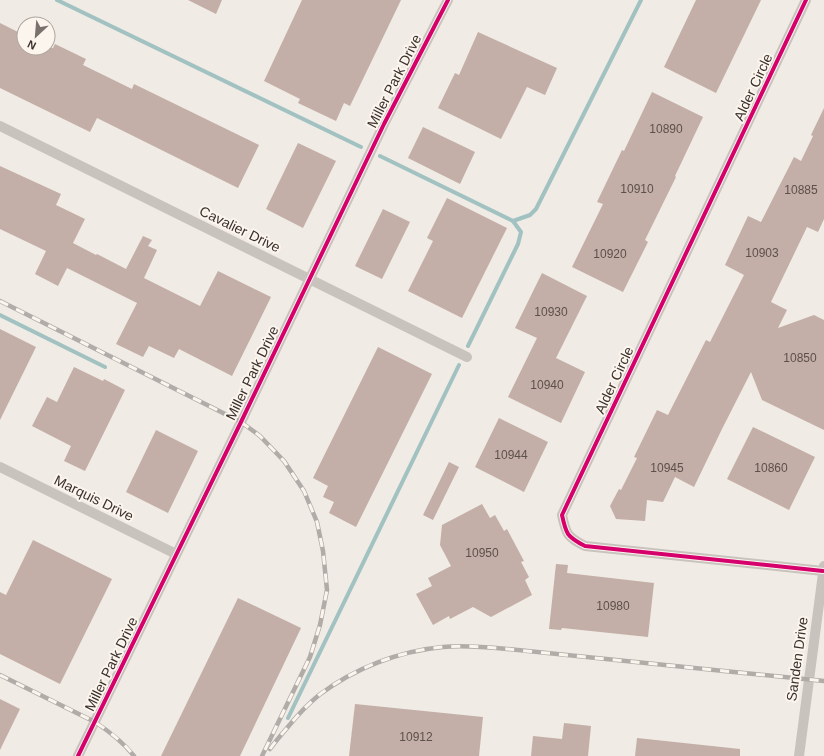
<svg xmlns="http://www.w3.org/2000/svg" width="824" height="756" viewBox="0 0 824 756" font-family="Helvetica,sans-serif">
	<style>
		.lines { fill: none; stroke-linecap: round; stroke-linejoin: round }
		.stream { stroke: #a1c2c1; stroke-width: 4 }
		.building { fill: #c3afa7 }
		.minor { stroke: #c9c3be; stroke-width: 10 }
		.rail-casing { stroke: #b1aca8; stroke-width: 4.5 }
		.rail { stroke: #fbf5ee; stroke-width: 3; stroke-dasharray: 9; stroke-linecap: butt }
		.cycleway-casing { stroke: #fbf5ee; stroke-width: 6 }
		.cycleway { stroke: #d6006c; stroke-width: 4 }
		.labels { text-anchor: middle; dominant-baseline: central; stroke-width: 4; stroke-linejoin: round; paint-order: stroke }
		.number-label { font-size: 12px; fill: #5d504a }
		.street-label { font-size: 14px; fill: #3b302b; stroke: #fbf5ee }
	</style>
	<rect width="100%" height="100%" fill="#f0ebe5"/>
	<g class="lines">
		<g class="stream">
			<polyline points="57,0 361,147"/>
			<polyline points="380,156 513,221 521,232 518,244 468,346"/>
			<polyline points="513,221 530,215 536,209 641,0"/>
			<polyline points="0,315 105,367"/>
			<polyline points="288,718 459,365"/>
		</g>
	</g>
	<g class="building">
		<polygon points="188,0 222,0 216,14"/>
		<polygon points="302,0 401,0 350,106 344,103 336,121 298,103 300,99 264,81"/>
		<polygon points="696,0 761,0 716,93 664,67"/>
		<polygon points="0,23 24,35 24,48 53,48 55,44 86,59 83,65 132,89 134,84 259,145 238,188 97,118 90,132 0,88"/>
		<polygon points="478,32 557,68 545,95 527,87 501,139 438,108 455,73 459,75"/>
		<polygon points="652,92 703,117 675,176 676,177 645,240 648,242 623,292 572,267 603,204 597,202 622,150 624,151"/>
		<polygon points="824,108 824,219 818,232 807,227 771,302 787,310 778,328 814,315 824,320 824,430 762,400 751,372 722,429 694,487 675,477 663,502 647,500 645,521 616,519 610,506 619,489 621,490 637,458 634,457 657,410 668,415 706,340 710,342 744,275 725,265 748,216 761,222 794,157 801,161 813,136 811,135"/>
		<polygon points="423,127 475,152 460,184 408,158"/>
		<polygon points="298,143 336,161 303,228 266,209"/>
		<polygon points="0,166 61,194 56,205 85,219 73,243 96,255 97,254 126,269 143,236 152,240 148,246 157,250 144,278 200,306 218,271 271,297 232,376 179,349 174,358 149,346 143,357 116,344 137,303 67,268 58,286 35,274 46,251 0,229"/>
		<polygon points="447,198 507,228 462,318 408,291 433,241 427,238"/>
		<polygon points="383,209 410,222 382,279 355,266"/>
		<polygon points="542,273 587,296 556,358 585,372 561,423 508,397 537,338 515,328"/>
		<polygon points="0,329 36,347 0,420"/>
		<polygon points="378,347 432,374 356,527 329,513 334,502 323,497 328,486 313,478"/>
		<polygon points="74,367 103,381 104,379 125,390 85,471 64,461 71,446 32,426 47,397 57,402"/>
		<polygon points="499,418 548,442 524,492 475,467"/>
		<polygon points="753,427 815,457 789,510 727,479"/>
		<polygon points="156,430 198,451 168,513 126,492"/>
		<polygon points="449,462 459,467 433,520 423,515"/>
		<polygon points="482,504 490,518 495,515 504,531 507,529 524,561 521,562 529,577 525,580 532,595 491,617 473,607 450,619 449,616 433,625 416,594 432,586 428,578 451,566 440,545 442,525"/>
		<polygon points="33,540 112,579 60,684 0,654 0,592 6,595"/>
		<polygon points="556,564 568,565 567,573 654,583 648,637 562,628 561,630 549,629"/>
		<polygon points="238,598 301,628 240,756 161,756"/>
		<polygon points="0,699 20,709 0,750"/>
		<polygon points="355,704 483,717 479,756 349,756"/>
		<polygon points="564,723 591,726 588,756 531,756 533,736 562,739"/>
		<polygon points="637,738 740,749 740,756 635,756"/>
	</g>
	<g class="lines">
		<g class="minor">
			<path d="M806 0 562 515C566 534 567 537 585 546L823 571"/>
			<polyline points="0,126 467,357"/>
			<polyline points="0,467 176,554"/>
			<polyline points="78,756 241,422 384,124 448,0"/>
			<polyline points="799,756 824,566"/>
		</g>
		<g class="rail-casing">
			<g id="rail">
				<polyline points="0,301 241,422 260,436 284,461 304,491 317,522 323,551 327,590 320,625 310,657 262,756"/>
				<path d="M0 675 95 722C110 732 123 742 134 756"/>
				<path d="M270 749C275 742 281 735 287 728 296 717 308 704 319 695 355 668 399 651 443 647 464 645 486 647 507 649L724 671 824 681"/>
			</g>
		</g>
		<use href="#rail" class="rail"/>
		<g class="cycleway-casing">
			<g id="cycleway">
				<path d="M806 0 562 515C566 534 567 537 585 546L823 571"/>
				<polyline points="78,756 241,422 384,124 448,0"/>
			</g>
		</g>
		<use href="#cycleway" class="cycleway"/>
	</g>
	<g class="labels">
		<g class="number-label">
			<text x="666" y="129">10890</text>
			<text x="637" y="189">10910</text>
			<text x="801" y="190">10885</text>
			<text x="762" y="253">10903</text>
			<text x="610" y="254">10920</text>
			<text x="551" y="312">10930</text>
			<text x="800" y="358">10850</text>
			<text x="547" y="385">10940</text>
			<text x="511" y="455">10944</text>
			<text x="667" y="468">10945</text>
			<text x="771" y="468">10860</text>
			<text x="482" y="553">10950</text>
			<text x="613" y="606">10980</text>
			<text x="416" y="737">10912</text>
		</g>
		<g class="street-label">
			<text transform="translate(394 81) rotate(-63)">Miller Park Drive</text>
			<text transform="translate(753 87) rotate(-65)">Alder Circle</text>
			<text transform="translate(240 229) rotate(26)">Cavalier Drive</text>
			<text transform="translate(252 373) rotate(-64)">Miller Park Drive</text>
			<text transform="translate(614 380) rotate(-65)">Alder Circle</text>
			<text transform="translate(94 498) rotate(26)">Marquis Drive</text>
			<text transform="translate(797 659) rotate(-82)">Sanden Drive</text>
			<text transform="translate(111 664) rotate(-64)">Miller Park Drive</text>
		</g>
	</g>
	<g transform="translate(36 36) rotate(206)"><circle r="19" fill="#fbf5ee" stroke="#aea6a0"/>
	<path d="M0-3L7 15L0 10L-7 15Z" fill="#7a716c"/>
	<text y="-6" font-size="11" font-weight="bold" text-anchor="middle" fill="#3b302b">N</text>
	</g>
</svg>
